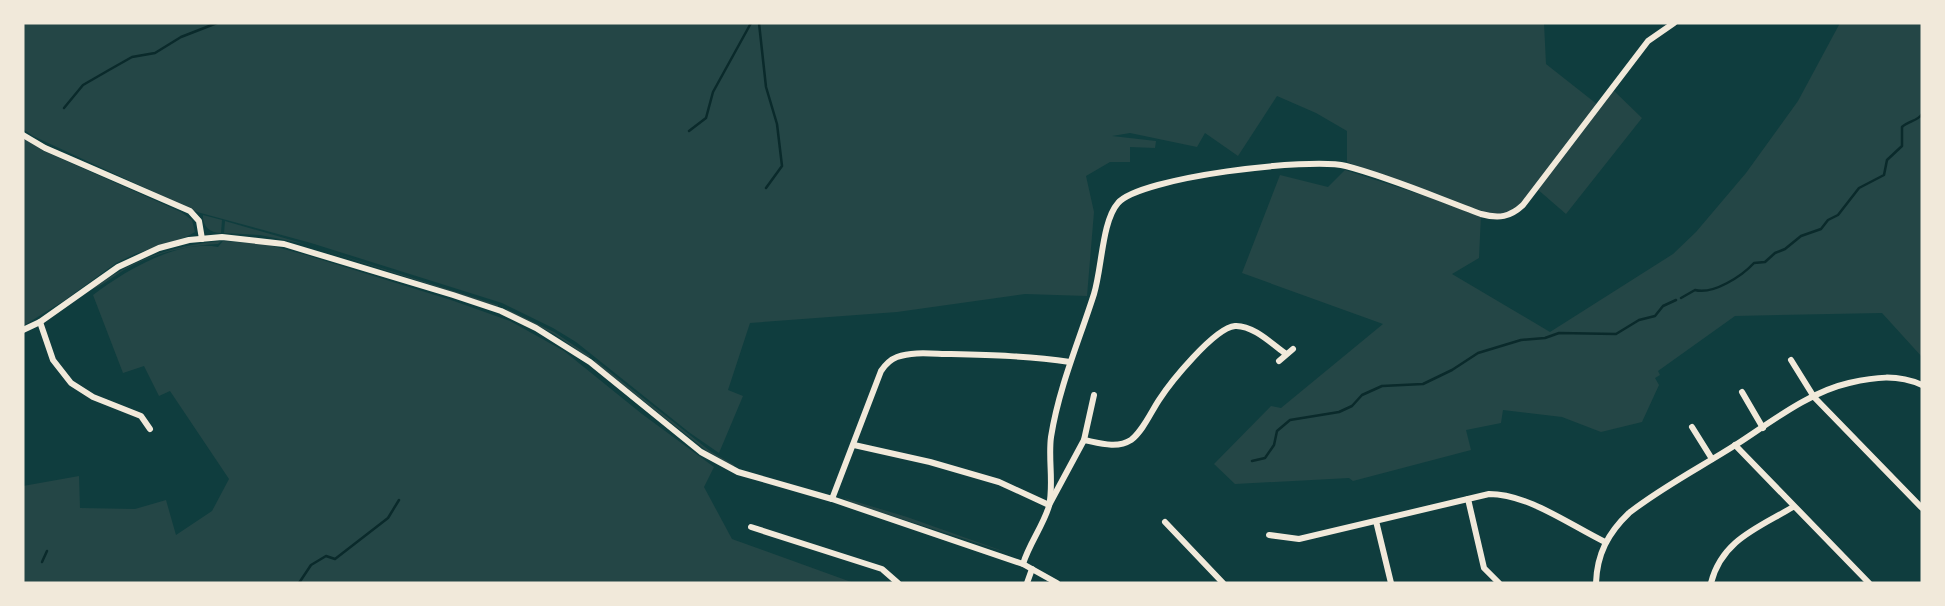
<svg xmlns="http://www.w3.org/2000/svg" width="1945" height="606" viewBox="0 0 1945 606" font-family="Ubuntu,sans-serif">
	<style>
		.green { fill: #244646 }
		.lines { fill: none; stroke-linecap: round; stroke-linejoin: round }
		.stream { stroke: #0a2a2b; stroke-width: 2.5 }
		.minor { stroke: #f1e9da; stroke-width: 6 }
	</style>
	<rect width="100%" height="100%" fill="#0f3d3e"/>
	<g class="green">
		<polygon points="23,23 1544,23 1546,64 1598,105 1611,88 1642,118 1566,214 1536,188 1513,214 1481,215 1479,258 1452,274 1550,332 1673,254 1696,232 1746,173 1798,101 1840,23 1922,23 1922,357 1882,313 1735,316 1658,371 1660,375 1655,378 1659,385 1642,422 1601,432 1562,417 1503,410 1501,423 1466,430 1471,450 1353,481 1349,478 1235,484 1214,464 1271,406 1281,408 1383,324 1242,273 1280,175 1328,187 1345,170 1465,209 1347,162 1347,131 1316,113 1277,96 1238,156 1205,133 1197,147 1130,133 1112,136 1156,141 1155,148 1130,147 1130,162 1110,162 1086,176 1094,212 1087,296 1025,294 897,312 750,323 728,390 743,396 719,453 690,433 576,342 553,328 502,303 311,243 197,212 33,136 23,129"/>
		<polygon points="23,138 44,151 181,212 192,220 195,232 186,237 135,254 116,263 65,300 23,326"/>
		<path d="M203 215 222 220 221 233C210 233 202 226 203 215Z"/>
		<polygon points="225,221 305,244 260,235 224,233"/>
		<path d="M221 241 218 244C185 246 153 253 124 270 114 276 101 287 92 289 134 259 170 246 221 241Z"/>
		<path d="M223 241 265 244 306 255 451 300 510 321 564 351 642 414 714 467 704 487 732 539 854 583H23V486L79 476 80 508 135 509 166 500 176 535 212 511 229 479 170 391 159 396 144 366 123 373 93 295C123 272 178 239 218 247Z"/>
		<polygon points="315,247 498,305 498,307"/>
		<polygon points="507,309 554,332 590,356 589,358 554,334 506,310"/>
		<polygon points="595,360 710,451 734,465 734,467 708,452 594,362"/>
		<polygon points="844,498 907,517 1014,555 852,503"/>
	</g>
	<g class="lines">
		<g class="stream">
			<polyline points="759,23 766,87 777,124 782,166 766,188"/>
			<polyline points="64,108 83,85 109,70 132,57 155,53 181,37 217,23"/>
			<polyline points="689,131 706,118 713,92 751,23"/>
			<path d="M1681 298 1695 290C1713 295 1742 276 1754 263L1765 262 1775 253 1785 249 1801 236 1821 229 1828 220 1838 215 1859 188 1884 175 1887 160 1902 146V127C1908 121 1918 121 1922 114"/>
			<polyline points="1252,461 1265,458 1274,445 1277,431 1290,420 1339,412 1352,406 1362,395 1382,386 1423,384 1452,370 1478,353 1521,340 1545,338 1559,333 1616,334 1639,320 1655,316 1663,306 1676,300"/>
			<polyline points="42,562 47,551"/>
			<polyline points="299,583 311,565 326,556 335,559 388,518 399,500"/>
		</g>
		<g class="minor">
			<polyline points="23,135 45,148 190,211 199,221 202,239"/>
			<polyline points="40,322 53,360 71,383 93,397 141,416 150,429"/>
			<polyline points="23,330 40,322 118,267 159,248 189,240 222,237 284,244 453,295 501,311 536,328 590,362 701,452 738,472 832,499 1023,564 1057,583"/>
			<polyline points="1791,360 1814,397 1922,508"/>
			<polyline points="1279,361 1293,349"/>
			<polyline points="1742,392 1763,428"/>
			<polyline points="1692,427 1712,459"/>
			<path d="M1084 440C1099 443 1117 449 1131 440 1143 431 1151 412 1159 400 1170 383 1214 328 1235 326 1253 325 1272 344 1286 354"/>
			<polyline points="854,445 930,462 999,482 1049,505 1084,440 1094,395"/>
			<polyline points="1735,445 1869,583"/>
			<path d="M832 499 881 371C885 365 889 360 897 357 913 351 934 354 951 354 991 355 1030 356 1070 362"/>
			<polyline points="1468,499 1484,568 1499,583"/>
			<polyline points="1376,521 1391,583"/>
			<polyline points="1165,522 1223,583"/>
			<polyline points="751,527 882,569 898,583"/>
			<path d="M1269 535 1299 539 1489 494C1528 494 1570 525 1605 542"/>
			<path d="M1023 564C1029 544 1043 526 1049 506 1054 484 1048 459 1051 437 1059 387 1079 341 1094 294 1102 268 1102 221 1118 203 1140 177 1311 157 1346 166 1392 178 1437 198 1481 214 1499 219 1510 217 1523 205L1648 41 1674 23"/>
			<polyline points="1027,583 1032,569"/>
			<path d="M1596 583C1597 554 1608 533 1629 513 1662 487 1701 467 1737 444 1771 422 1809 392 1849 383 1875 377 1897 374 1922 385"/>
			<path d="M1711 583C1722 540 1758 528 1793 507"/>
		</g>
	</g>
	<rect width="1945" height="606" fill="none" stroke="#f1e9da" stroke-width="49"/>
</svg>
